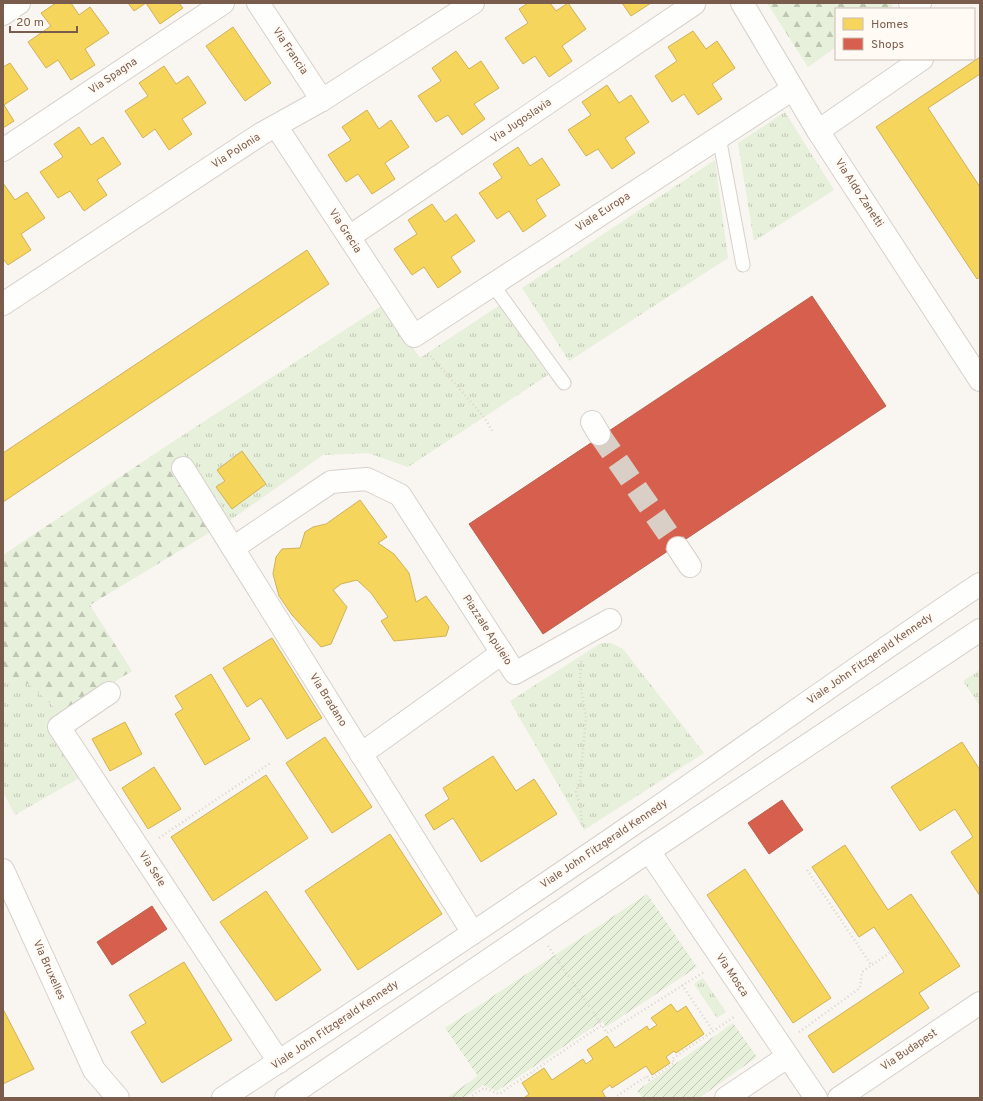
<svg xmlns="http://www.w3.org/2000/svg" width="983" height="1101" viewBox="0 0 983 1101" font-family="Overpass,sans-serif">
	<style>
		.grass { fill: url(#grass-tufts) }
		.forest { fill: url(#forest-firs) }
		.garden { fill: url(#garden-furrows) }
		.homes { fill: #f6d55c; stroke: #d1b158 }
		.shops { fill: #d6604d; stroke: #ba5f4d }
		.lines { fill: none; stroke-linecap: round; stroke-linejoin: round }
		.street-tunnel { stroke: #d9cfc7; stroke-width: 22; stroke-dasharray: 22 11; stroke-linecap: butt }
		.lane-casing { stroke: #d7d1cb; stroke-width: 15 }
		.street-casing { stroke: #d7d1cb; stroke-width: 24 }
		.secondary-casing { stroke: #d9d2cb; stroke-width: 24 }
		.path { stroke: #dcd5d0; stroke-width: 2.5; stroke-dasharray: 1 3; stroke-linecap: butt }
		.lane { stroke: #fefefd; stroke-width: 13 }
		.street { stroke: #fefefd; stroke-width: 22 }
		.secondary { stroke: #fefefd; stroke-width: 22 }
		.labels { text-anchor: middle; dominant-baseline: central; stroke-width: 4; stroke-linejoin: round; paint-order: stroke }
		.street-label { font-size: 11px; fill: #7a5c4d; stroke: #fffaf3 }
	</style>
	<defs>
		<pattern id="grass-tufts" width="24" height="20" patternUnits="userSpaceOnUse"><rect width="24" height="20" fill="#e7f0db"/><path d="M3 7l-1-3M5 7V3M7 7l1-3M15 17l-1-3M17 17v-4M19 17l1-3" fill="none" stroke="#c0c6b4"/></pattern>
		<pattern id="forest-firs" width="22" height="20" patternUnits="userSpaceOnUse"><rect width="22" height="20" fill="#e7f0db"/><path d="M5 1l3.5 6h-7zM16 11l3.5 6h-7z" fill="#c0c6b4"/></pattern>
		<pattern id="garden-furrows" width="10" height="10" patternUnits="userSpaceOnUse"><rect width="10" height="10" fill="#e7f0db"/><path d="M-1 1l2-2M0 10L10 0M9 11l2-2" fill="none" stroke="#c0c6b4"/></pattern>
	</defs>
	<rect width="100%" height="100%" fill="#f9f5f0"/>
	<g class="grass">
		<polygon points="785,112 834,190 754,241 738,143"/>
		<polygon points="715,160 728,258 569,361 522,288"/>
		<polygon points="383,305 420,358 500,305 548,375 408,467 368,453 323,455 232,519 174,441"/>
		<polygon points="601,643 611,643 623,649 704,753 584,830 510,701"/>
		<polygon points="980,670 980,706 963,681"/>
		<polygon points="3,680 29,684 62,714 48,724 81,777 15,815 3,792"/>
		<polygon points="703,978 726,1012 717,1018 694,984"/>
	</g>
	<g class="forest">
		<polygon points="767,3 891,3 893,6 889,9 836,9 836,47 808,67"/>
		<polygon points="174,441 232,519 90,605 132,671 62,714 29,684 3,680 3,555"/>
	</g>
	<g class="garden">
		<polygon points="647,894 697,967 606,1027 602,1021 497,1091 483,1085 464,1098 450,1098 449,1096 478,1076 445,1028"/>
		<polygon points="733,1023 757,1057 699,1098 643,1098 637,1091"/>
	</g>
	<g class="homes">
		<polygon points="56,3 71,3 79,15 90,7 109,33 85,49 95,65 71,80 58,60 46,68 28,42 51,26 41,13"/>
		<polygon points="128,3 179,3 183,8 160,24 146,3 134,11"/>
		<polygon points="528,3 550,3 556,11 568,3 586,29 562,46 572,61 549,77 535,56 523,64 505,38 528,23 519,9"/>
		<polygon points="622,3 651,3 631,16"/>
		<polygon points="233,27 271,83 245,101 206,46"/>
		<polygon points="693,31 706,49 717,41 735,68 712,84 722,99 698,115 684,94 672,102 655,76 677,61 668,47"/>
		<polygon points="456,51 469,69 481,61 499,88 474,104 485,119 462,135 448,115 436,122 418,96 441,81 432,68"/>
		<polygon points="980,57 980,74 928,108 980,187 980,277 977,279 876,127"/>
		<polygon points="10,63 28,89 4,105 14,121 3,128 3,67"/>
		<polygon points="164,66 176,84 188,76 206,103 182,119 192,134 169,150 155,129 143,138 125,111 148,96 139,83"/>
		<polygon points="607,85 619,103 631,95 649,122 625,138 635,153 612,169 598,149 586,156 568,130 591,115 582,102"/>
		<polygon points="367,110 379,129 391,120 409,147 385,163 395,179 372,194 358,174 346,182 328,155 351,140 342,127"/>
		<polygon points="79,127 91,145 103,137 121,164 97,180 107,195 84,211 70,191 58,198 40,172 63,157 54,144"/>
		<polygon points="518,147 530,166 542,158 560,185 536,200 546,216 523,232 509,211 497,219 479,193 502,178 493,164"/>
		<polygon points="3,183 15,200 27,192 45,218 21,234 31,250 8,265 3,259"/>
		<polygon points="432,204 445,222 456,214 475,241 451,257 461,272 438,288 424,267 412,275 394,249 417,234 408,220"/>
		<polygon points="307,250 329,284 3,502 3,453"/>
		<polygon points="242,451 266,484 232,509 216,487 225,481 217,470"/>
		<polygon points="360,500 387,537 378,543 394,554 409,573 416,602 426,596 449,627 446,636 394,641 381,621 388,617 371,593 357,580 341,584 333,590 347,607 331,644 321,647 292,615 279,596 273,574 276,557 282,549 300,548 305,532 313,527 326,524"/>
		<polygon points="272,638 322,718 287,739 261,698 247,707 223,668"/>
		<polygon points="211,674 250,739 205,765 175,714 183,709 175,696"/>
		<polygon points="125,722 142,754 110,771 92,739"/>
		<polygon points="325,737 372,807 332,833 286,763"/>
		<polygon points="962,742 980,770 980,896 951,852 973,837 955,809 920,831 891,787"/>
		<polygon points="493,756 516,791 534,779 557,814 481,862 453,818 434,830 425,815 449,799 443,788"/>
		<polygon points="154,767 181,809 148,829 122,788"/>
		<polygon points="266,775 308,838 213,901 171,837"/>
		<polygon points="390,834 442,914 358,970 305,891"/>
		<polygon points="845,845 888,910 911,894 960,966 919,993 929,1008 833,1073 808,1036 904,972 874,927 859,937 812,867"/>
		<polygon points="745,869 831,998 793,1023 707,895"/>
		<polygon points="266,891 321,970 276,1001 220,922"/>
		<polygon points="184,962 232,1040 162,1083 131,1032 146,1023 129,995"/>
		<polygon points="671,1004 677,1012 686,1006 704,1034 676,1053 674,1051 666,1057 670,1063 652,1075 646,1066 612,1088 610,1085 602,1091 606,1098 524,1098 529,1094 522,1083 544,1068 552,1080 583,1059 586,1064 593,1059 587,1050 607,1036 615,1048 647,1026 649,1030 657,1025 651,1018"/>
		<polygon points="3,1009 34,1069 3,1084"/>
	</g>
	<g class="shops">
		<polygon points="812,296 886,406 543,634 469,524"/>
		<polygon points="782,800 803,830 769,854 748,823"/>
		<polygon points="152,906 167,929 112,965 97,942"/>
	</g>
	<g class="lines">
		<polyline class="street-tunnel" points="599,434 678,548"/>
		<g class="lane-casing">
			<g id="lane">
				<polyline points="719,137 743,265"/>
				<polyline points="493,285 564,383"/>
			</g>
		</g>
		<g class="street-casing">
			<g id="street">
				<polyline points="258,3 322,100"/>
				<polyline points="742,3 818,131 980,380"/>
				<polyline points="910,3 913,8 920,3"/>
				<polyline points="3,14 19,3"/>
				<polyline points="276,126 414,336 793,89"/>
				<polyline points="818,131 922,59"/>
				<polyline points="3,150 223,3"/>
				<polyline points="349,237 694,4"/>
				<polyline points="3,304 261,134 322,100 473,3"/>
				<polyline points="592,422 599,434"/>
				<polyline points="183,468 473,933"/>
				<polyline points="233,548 331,482 367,479 400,495 515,673 610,620"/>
				<polyline points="678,548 690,566"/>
				<polyline points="109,693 59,727 279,1062"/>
				<polyline points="361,754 502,653"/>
				<polyline points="649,851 816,1098"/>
				<path d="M223 1098C367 1004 510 909 651 812 761 736 869 658 980 584"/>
				<polyline points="286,1098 649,851 980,630"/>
				<polyline points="726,1098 787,1057"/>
				<polyline points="839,1098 980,1003"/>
			</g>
		</g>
		<g class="secondary-casing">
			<polyline id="secondary" points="3,870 94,1070 118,1098"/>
		</g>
		<g class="path">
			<polyline points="428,353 484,417 493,432"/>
			<polyline points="581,661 580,683 586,717 580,781 576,792 580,805 582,823 586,829"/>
			<polyline points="159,838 272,762"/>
			<polyline points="807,870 872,966"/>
			<polyline points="548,946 602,1025"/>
			<polyline points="682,985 713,1031"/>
			<polyline points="799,1032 860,988 862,972 891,952"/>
			<polyline points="469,1098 484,1088 499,1094 602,1025 607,1033 704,972"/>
			<polyline points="614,1098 647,1076 649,1080 674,1063 672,1059 734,1017"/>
		</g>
		<use href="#lane" class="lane"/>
		<use href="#street" class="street"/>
		<use href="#secondary" class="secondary"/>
	</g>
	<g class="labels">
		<g class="street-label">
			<text transform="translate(290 51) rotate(56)">Via Francia</text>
			<text transform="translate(113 76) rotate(-34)">Via Spagna</text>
			<text transform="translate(521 121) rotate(-34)">Via Jugoslavia</text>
			<text transform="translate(236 151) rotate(-33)">Via Polonia</text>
			<text transform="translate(859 193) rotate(57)">Via Aldo Zanetti</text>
			<text transform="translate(603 212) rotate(-33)">Viale Europa</text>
			<text transform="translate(345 231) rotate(57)">Via Grecia</text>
			<text transform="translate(487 630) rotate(57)">Piazzale Apuleio</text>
			<text transform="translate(870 659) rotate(-35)">Viale John Fitzgerald Kennedy</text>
			<text transform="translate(328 700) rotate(58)">Via Bradano</text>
			<text transform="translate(604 844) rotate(-34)">Viale John Fitzgerald Kennedy</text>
			<text transform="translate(152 869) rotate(57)">Via Sele</text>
			<text transform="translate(49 970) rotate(66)">Via Bruxelles</text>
			<text transform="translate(732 975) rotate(56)">Via Mosca</text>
			<text transform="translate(335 1025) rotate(-34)">Viale John Fitzgerald Kennedy</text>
			<text transform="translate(909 1050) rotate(-34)">Via Budapest</text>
		</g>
	</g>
	<rect width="983" height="1101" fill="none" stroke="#7a5c4d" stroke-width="8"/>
	<rect x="835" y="8" width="140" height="52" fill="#fffaf3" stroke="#cabbb1"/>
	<rect x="843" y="18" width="20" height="12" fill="#f6d55c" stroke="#cabbb1"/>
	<text x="871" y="28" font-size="12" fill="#7a5c4d">Homes</text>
	<rect x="843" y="38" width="20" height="12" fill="#d6604d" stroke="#cabbb1"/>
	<text x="871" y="48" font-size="12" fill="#7a5c4d">Shops</text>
	<path d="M10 26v6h67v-6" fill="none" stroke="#7a5c4d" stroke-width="2"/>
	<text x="16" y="26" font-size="12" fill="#7a5c4d" stroke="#fffaf3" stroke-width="3" paint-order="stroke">20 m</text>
</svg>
